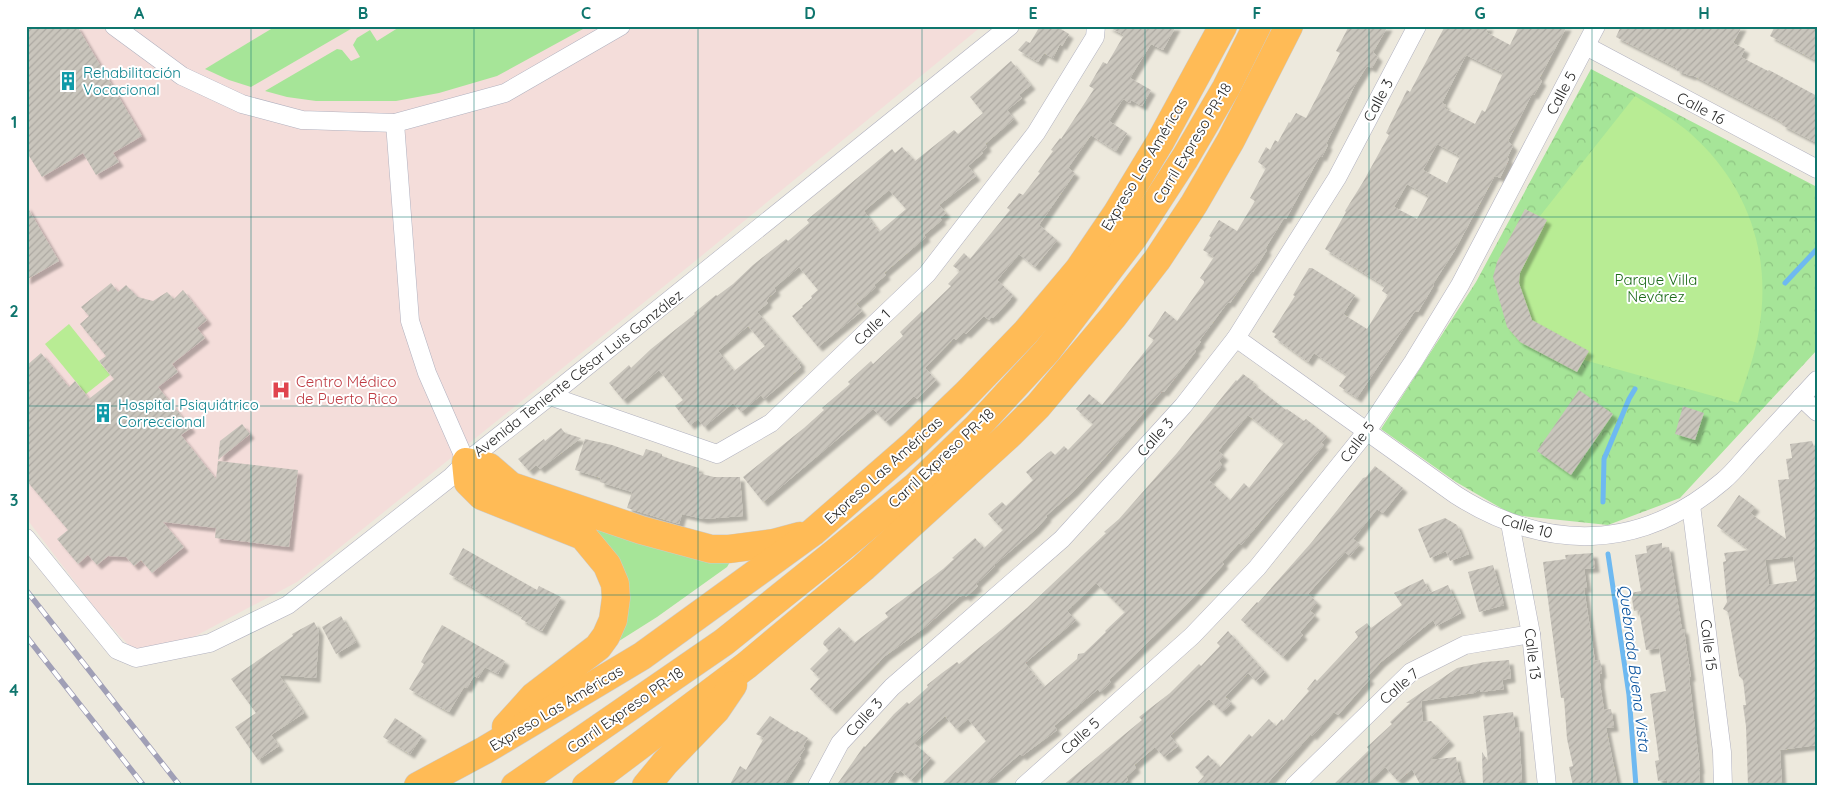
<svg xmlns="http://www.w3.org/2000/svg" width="1843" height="812" viewBox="0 0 1843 812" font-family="Quicksand,sans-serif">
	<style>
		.medical { fill: #f4ddda }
		.grass { fill: #a6e598 }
		.park { fill: url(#park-crowns) }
		.pitch { fill: #b8ec94 }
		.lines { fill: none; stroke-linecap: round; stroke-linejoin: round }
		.stream { stroke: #6eb9f1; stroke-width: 5 }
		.building { fill: url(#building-hatch); fill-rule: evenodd; filter: url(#shadow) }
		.minor-casing { stroke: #b1b1bf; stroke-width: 19 }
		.motorway-casing { stroke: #ccc; stroke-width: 29 }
		.minor { stroke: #fff; stroke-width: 18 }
		.motorway { stroke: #ffbb56; stroke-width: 28 }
		.rail-casing { stroke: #a09fb6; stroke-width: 5.5 }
		.rail { stroke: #fff; stroke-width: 4; stroke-dasharray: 11; stroke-linecap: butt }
		.grid { fill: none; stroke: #0f766e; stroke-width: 1; stroke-opacity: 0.55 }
		.labels { text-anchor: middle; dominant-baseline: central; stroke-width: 4; stroke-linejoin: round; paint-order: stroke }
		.culture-label { font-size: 15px; fill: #0d838f; stroke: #fff; text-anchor: start }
		.street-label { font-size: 15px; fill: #2b2b2b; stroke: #fff }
		.park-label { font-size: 15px; fill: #1c6a19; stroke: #fff }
		.health-label { font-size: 15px; fill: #be3a42; stroke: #fff; text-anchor: start }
		.water-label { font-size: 16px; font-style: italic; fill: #0b549f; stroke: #fff }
		.neatline { fill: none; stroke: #0f766e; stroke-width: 2 }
		.grid-label { font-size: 16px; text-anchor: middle; font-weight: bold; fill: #0f766e }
	</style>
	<defs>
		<pattern id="park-crowns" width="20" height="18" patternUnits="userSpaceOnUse" patternTransform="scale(1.25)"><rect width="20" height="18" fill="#a6e598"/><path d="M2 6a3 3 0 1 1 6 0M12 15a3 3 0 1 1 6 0" fill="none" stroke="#8fc583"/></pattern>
		<pattern id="building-hatch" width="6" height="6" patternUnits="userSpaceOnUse" patternTransform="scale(1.25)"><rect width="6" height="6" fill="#c9c5bc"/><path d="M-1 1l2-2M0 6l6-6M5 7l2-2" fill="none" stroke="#ada9a2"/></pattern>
		<filter id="shadow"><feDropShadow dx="4.5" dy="4.5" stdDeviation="1" flood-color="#0004"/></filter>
	</defs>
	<rect width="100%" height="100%" fill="#ede9dd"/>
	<polygon class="medical" points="26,26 982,26 694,262 297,582 188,640 133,650 98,612 26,518"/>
	<g class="grass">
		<polygon points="276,26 356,26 251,87 229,80 205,69"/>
		<polygon points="401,26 581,26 583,29 497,76 439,93 396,101 316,101 287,97 265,91 337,49 342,50 351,61 360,57 353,45 357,38 370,30 377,41"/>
		<path d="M580 523 730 562 727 567 657 617 608 648C613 637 626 609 627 598 631 563 605 543 580 523Z"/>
	</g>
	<polygon class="park" points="1591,69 1817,187 1817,350 1680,498 1608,525 1513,515 1456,482 1381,429 1476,282"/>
	<g class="pitch">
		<path d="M1635 96C1654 108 1674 119 1691 134 1748 185 1772 254 1759 330 1755 355 1746 379 1738 403L1584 360 1577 372 1520 342 1507 327 1497 262 1525 209 1540 216Z"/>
		<polygon points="69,324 110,375 86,394 45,344"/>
	</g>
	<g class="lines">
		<g class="stream">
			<polyline points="1785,283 1817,249"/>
			<polyline points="1603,502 1604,459 1629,399 1635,389"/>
			<polyline points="1608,554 1629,695 1636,786"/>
		</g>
	</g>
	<g class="building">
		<polygon points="26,26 77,26 142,136 113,153 119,162 96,175 83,153 42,177 26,151"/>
		<polygon points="1040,26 1056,26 1069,34 1062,46 1060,44 1053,58 1044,53 1038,62 1018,50 1026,41 1030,43"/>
		<polygon points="1107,26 1176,26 1163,50 1151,44 1130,78 1151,90 1142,106 1131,100 1130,103 1123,99 1109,121 1127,133 1116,151 1091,135 1068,168 1075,173 1039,225 1057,240 1035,267 1019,254 997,280 1013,295 1009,301 993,318 991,317 989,320 984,316 966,334 964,332 956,340 954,338 925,368 936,380 917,399 914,396 886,422 873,409 763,502 743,477 804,428 824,410 822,408 850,384 848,382 871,361 873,364 903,336 900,332 922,311 923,313 951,286 948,284 960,271 953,266 964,253 970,259 1010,210 1007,208 1019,193 1023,195 1040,173 1038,172 1053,151 1051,150 1060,138 1061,139 1094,89 1089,86 1103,62 1107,64 1124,35"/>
		<polygon points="1349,26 1388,26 1373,52 1378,57 1372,68 1367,66 1355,85 1326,144 1328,145 1322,157 1320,156 1286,219 1284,218 1265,249 1267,250 1253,272 1252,271 1230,303 1228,302 1199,341 1201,342 1194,350 1196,351 1164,392 1162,391 1102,461 1074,491 1046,516 1047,517 1036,529 994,565 995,566 976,584 978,586 966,597 964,595 959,597 924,628 885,656 832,710 810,689 820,678 810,669 829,650 823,644 824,641 839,627 854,643 888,617 885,613 943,569 954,559 952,558 975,538 984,548 1003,530 988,514 1002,502 1006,506 1033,480 1026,472 1048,453 1051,451 1055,455 1064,446 1068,450 1093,424 1076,409 1089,394 1102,405 1154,340 1148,336 1165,311 1177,321 1204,283 1204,281 1200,278 1214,257 1203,250 1211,237 1209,236 1219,220 1237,231 1255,201 1250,198 1266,168 1258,162 1266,147 1270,150 1275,140 1278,142 1289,122 1290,123 1296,113 1306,118 1340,53 1336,51"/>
		<path d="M1445 26H1489L1486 32 1510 45 1519 26H1567L1539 79 1542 81 1534 95 1532 94 1508 141 1513 146 1507 158 1509 159 1500 178 1496 176 1494 177 1455 250 1433 284 1434 285 1418 312 1415 311 1357 398 1339 386 1347 375 1314 353 1308 362 1274 337 1276 334 1272 332 1295 296 1293 295 1309 268H1312L1355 295 1343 314 1367 329 1388 295 1382 291 1385 286 1325 249 1346 212 1345 211 1363 182 1389 135 1386 133 1407 90 1410 92ZM1466 55 1503 73 1485 112 1482 110 1475 124 1444 108 1446 105 1442 103ZM1437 144 1460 156 1447 183 1423 170ZM1407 184 1429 196 1417 219 1394 207Z"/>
		<polygon points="1621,26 1742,26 1733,43 1745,49 1741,57 1768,71 1769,70 1817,96 1817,143 1782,125 1783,123 1775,118 1692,75 1691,76 1676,70 1677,68 1616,37"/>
		<polygon points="1775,26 1817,26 1817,61 1770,36"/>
		<path d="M1011 61 1031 85 1019 95 1022 98 1007 110 1014 119 985 144 987 147 981 152 983 153 968 166 976 176 939 205 946 213 940 218 942 220 924 235 926 237 884 273 886 275 874 285 876 287 856 304 862 311 818 347 792 316 803 307 802 306 812 298 811 296 818 290 799 267 774 288 776 291 769 297 766 301 768 303 757 312 801 363 799 365 801 367 776 389 764 399 761 395 741 412 733 403 704 427 698 419 690 425 675 406 683 400 659 370 623 400 609 383 629 365 631 368 651 349 695 314 694 313 716 295 717 296 733 284 753 265 786 239 788 241 809 223 807 220 892 149 895 153 902 147 915 161 954 130 958 134 983 113 970 97ZM889 190 906 209 879 232 864 211ZM748 326 765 346 734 371 718 351Z"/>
		<polygon points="26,205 59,261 26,280"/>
		<polygon points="1525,209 1547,220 1520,273 1519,283 1532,320 1589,351 1577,372 1520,342 1507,327 1493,277 1497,262"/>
		<polygon points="111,283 118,292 126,285 138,297 153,301 167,292 174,299 183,290 207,320 197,328 205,338 172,364 178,372 158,387 191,428 181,435 216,479 218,461 298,470 289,547 215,538 216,528 163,522 184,547 152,573 141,560 134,566 126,557 108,556 97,565 88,555 78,564 57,539 68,530 26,480 26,366 41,353 69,387 75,381 89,399 114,379 99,361 106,356 80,324 89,316 81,307"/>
		<path d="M1243 374 1254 382 1252 383 1286 410 1287 409 1304 421 1306 419 1327 436 1321 443 1324 445 1241 545 1239 543 1222 562 1224 564 1189 602 1109 680 1111 682 1100 692 1098 689 1054 726 1057 730 1022 756 1020 754 983 786H940L986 741 968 719 956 729 945 716 914 743 931 758 911 780 900 770 898 773 895 771 885 786H836L864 746 865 747 894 714 907 702 909 704 928 687 927 685 942 673 957 662 959 664 1001 630 1027 608 1106 533 1104 532 1119 519 1177 453 1236 380 1237 381ZM1248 415 1284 443 1249 488 1244 483 1230 500 1209 480 1222 465 1219 461 1224 456 1218 451ZM1096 583 1125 612 1105 631 1106 632 1084 653 1078 654 1077 659 1044 687 1025 663 1076 620 1067 611Z"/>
		<polygon points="1579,390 1613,414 1571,475 1537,451"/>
		<polygon points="1683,406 1704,413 1695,440 1675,434"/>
		<polygon points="242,424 250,434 218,460 220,441"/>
		<polygon points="561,428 565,433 581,438 540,469 536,465 529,471 518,459 544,439 545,441"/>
		<polygon points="585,439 612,445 643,456 646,449 662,454 662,456 673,460 699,468 698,473 714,477 740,477 743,516 703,519 682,514 679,524 627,508 632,492 600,482 601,478 575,470"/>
		<path d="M1812 441 1817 456V745L1780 750 1782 786H1748L1746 726 1743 705H1746L1743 680 1739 676 1728 612 1723 609 1727 602 1723 562 1726 561 1724 553 1749 550 1717 526 1739 495 1755 507 1750 513 1786 539 1778 480 1789 479 1786 459 1792 458 1790 444ZM1788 557H1793L1797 581 1769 585 1765 560Z"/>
		<polygon points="1375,466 1403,488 1383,513 1377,509 1353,539 1360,544 1350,556 1345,552 1308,594 1317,602 1310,611 1315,615 1300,632 1303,635 1283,657 1241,620 1257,602 1258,603 1311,543 1363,478 1366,477"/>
		<polygon points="1445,518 1457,525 1469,554 1450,561 1446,551 1430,558 1418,529"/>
		<polygon points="1662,543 1662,548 1669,547 1682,630 1684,629 1686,644 1691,677 1689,677 1700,769 1699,770 1700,786 1667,786 1667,780 1658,781 1655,761 1659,760 1650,694 1666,691 1659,648 1646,650 1639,610 1634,611 1631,593 1641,591 1635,555 1647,553 1646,546"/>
		<polygon points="463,548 537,590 539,586 561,597 542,631 521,619 523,616 449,574"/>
		<polygon points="1593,553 1595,568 1584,569 1587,588 1584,588 1595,661 1600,660 1602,674 1600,674 1600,683 1604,710 1611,709 1614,727 1606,728 1618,786 1573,786 1569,767 1573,766 1567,739 1564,698 1561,698 1543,562 1566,559 1565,555"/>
		<polygon points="1493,565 1504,605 1479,612 1468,572"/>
		<polygon points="1423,579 1430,593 1448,585 1461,613 1436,626 1433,620 1381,662 1367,677 1370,679 1338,715 1334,712 1312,736 1311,734 1265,786 1195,786 1204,776 1195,767 1208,755 1220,767 1249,734 1252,737 1269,719 1276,726 1282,719 1283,721 1309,691 1307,689 1315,679 1317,681 1358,637 1355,632 1367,623 1371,628 1402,605 1394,593"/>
		<polygon points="341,616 356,642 336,654 322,627"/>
		<polygon points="314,622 319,631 316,678 279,675 304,713 271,735 279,746 258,760 235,727 256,713 231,679 293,636 292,634"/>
		<polygon points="442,625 505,661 498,674 485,667 478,678 474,676 467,688 464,687 449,712 409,689 424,664 421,662"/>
		<polygon points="1228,631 1265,672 1256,681 1248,673 1225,697 1232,703 1222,712 1209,699 1170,736 1178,746 1164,757 1155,747 1134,765 1136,768 1126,777 1128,780 1121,786 1062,786 1142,720 1139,717 1170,693 1199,664 1201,666 1220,646 1217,643"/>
		<polygon points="1509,660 1511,678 1502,680 1504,689 1480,692 1480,689 1474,693 1421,701 1423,722 1431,721 1450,741 1430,760 1456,757 1458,769 1463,786 1421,786 1412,769 1398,781 1385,767 1365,786 1332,786 1369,750 1367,747 1392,724 1390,722 1410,703 1406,703 1457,668 1485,662"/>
		<polygon points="1513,712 1515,727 1519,727 1522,782 1519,782 1519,786 1483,786 1482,752 1488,761 1483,716"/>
		<polygon points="770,716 795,732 797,731 808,738 803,746 805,748 799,757 801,758 783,786 729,786 740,766 746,770 764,738 756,734"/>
		<polygon points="395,718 422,736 410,754 383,737"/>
	</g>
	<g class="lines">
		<g class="minor-casing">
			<g id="minor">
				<polyline points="114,26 182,76 242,104 302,120 395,123 505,93 621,26"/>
				<polyline points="1586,46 1817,169"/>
				<polyline points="395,123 410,321 427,373 466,462"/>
				<path d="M1236 338 1456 495C1546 552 1640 552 1723 481 1735 471 1744 458 1755 447 1775 425 1796 403 1817 380"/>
				<polyline points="550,396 717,454 771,423 927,274 1036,133 1095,37 1096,26"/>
				<polyline points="1801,397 1817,412"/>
				<polyline points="1691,505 1722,752 1723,786"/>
				<polyline points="1510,523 1531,634 1547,786"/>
				<polyline points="26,538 117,650 136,658 210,643 288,605 451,477 466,462 550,396 1010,26"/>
				<polyline points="817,786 840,743 892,687 1062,539 1183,406 1236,338 1337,178 1417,26"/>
				<polyline points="1024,786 1192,636 1257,568 1367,431 1413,362 1460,285 1596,26"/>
				<polyline points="1294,786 1411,672 1465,645 1531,634"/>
			</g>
		</g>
		<g class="motorway-casing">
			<g id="motorway">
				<polyline points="506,727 534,696 598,647 606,636 613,620 616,598 615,584 607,565 583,536 482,496 468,482 466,462 489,467 511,486 641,530 711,549 729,549 774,543 800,536"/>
				<polyline points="418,786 485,750 642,656 813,532 914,444 967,393 1026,332 1079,269 1117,213 1160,142 1223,26"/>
				<polyline points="515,786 724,642 836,552 916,486 976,428 1047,351 1133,238 1185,158 1226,88 1257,26"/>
				<polyline points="586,786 747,665 863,568 1010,434 1038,406 1113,317 1157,260 1194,204 1231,140 1289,26"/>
				<polyline points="646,786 665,763 716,710 733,685"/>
			</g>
		</g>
		<use href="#minor" class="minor"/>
		<use href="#motorway" class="motorway"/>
		<g class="rail-casing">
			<g id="rail">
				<polyline points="26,590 180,786"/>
				<polyline points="26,636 144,786"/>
			</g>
		</g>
		<use href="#rail" class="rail"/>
	</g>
	<path class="grid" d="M251 26V786M474 26V786M698 26V786M922 26V786M1145 26V786M1369 26V786M1592 26V786M26 217H1817M26 406H1817M26 595H1817"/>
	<defs>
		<g id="building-bare" transform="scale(1.5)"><path d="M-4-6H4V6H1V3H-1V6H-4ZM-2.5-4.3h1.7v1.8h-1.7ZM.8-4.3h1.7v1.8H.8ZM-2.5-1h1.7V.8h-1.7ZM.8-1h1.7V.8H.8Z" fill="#0f9aa8" stroke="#fff" stroke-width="2.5" paint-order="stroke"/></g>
		<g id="hospital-bare" transform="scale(1.5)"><path d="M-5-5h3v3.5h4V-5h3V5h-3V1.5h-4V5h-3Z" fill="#e0444e" stroke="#fff" stroke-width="2.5" paint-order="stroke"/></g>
	</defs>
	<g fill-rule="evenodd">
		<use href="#building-bare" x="68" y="81"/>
		<use href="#hospital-bare" x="281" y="390"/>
		<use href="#building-bare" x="103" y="413"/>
	</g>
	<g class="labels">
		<g class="culture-label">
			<text x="83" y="72">Rehabilitación<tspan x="83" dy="17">Vocacional</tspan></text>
			<text x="118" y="404">Hospital Psiquiátrico<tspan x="118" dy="17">Correccional</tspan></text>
		</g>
		<g class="street-label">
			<text transform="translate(1561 93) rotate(-62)">Calle 5</text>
			<text transform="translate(1378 100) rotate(-62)">Calle 3</text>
			<text transform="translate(1701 108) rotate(28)">Calle 16</text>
			<text transform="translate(1192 143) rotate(-59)">Carril Expreso PR-18</text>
			<text transform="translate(1144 164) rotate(-59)">Expreso Las Américas</text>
			<text transform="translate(872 327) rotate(-44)">Calle 1</text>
			<text transform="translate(578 373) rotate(-38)">Avenida Teniente César Luis González</text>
			<text transform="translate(1155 437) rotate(-48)">Calle 3</text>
			<text transform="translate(1357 442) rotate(-53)">Calle 5</text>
			<text transform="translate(941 458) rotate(-43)">Carril Expreso PR-18</text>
			<text transform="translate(883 470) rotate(-42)">Expreso Las Américas</text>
			<text transform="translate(1527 526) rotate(16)">Calle 10</text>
			<text transform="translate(1709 645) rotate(83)">Calle 15</text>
			<text transform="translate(1533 654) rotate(83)">Calle 13</text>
			<text transform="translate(1399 686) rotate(-41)">Calle 7</text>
			<text transform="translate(556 708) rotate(-31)">Expreso Las Américas</text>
			<text transform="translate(625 710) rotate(-35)">Carril Expreso PR-18</text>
			<text transform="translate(864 717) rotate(-47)">Calle 3</text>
			<text transform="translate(1080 736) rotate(-42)">Calle 5</text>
		</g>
		<g class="park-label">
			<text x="1656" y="279">Parque Villa<tspan x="1656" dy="17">Nevárez</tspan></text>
		</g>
		<g class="health-label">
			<text x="296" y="381">Centro Médico<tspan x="296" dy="17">de Puerto Rico</tspan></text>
		</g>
		<g class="water-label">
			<text transform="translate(1635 668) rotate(83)">Quebrada Buena Vista</text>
		</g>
	</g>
	<rect width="1843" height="812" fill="none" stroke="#ffffff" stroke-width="55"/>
	<rect x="28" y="28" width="1788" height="756" class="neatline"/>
	<g class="grid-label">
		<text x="139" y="19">A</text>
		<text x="363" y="19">B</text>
		<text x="586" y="19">C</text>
		<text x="810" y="19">D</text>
		<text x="1033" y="19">E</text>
		<text x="1257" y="19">F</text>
		<text x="1480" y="19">G</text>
		<text x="1704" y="19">H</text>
		<text x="14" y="128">1</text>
		<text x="14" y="317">2</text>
		<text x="14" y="506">3</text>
		<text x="14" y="696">4</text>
	</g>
</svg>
